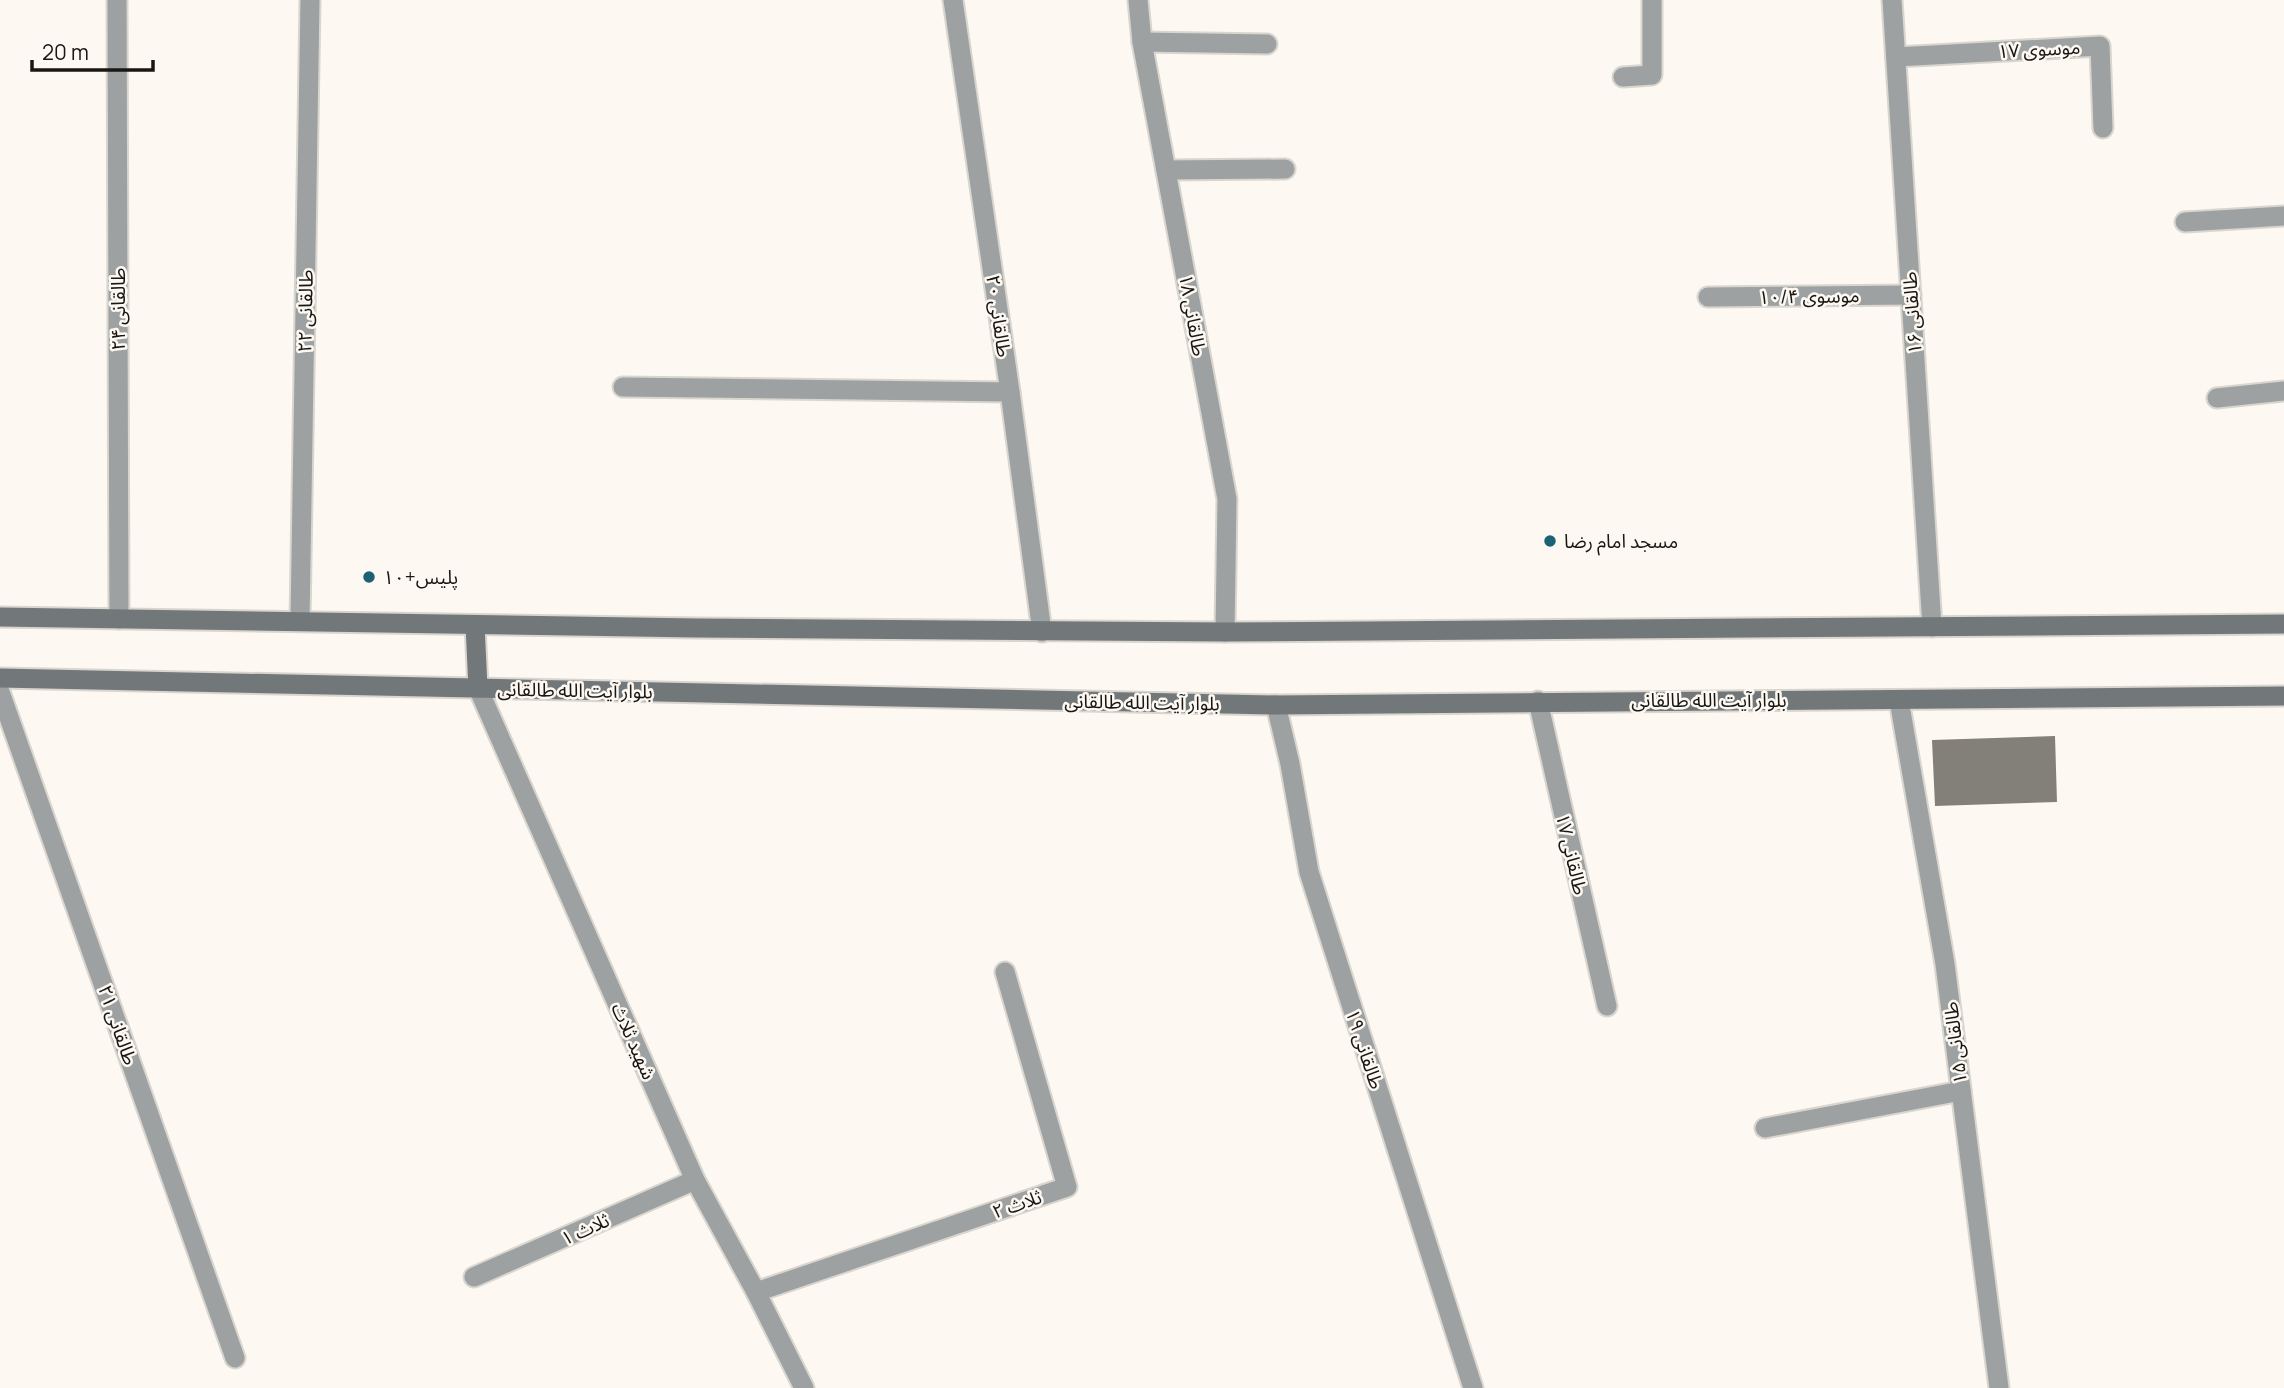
<svg xmlns="http://www.w3.org/2000/svg" width="2284" height="1388" viewBox="0 0 2284 1388" font-family="Manrope,'Noto Sans Arabic',sans-serif">
	<style>
		.building { fill: #83807a }
		.lines { fill: none; stroke-linecap: round; stroke-linejoin: round }
		.minor-casing { stroke: #d9d5cf; stroke-width: 23 }
		.secondary-casing { stroke: #d9d5cf; stroke-width: 23 }
		.minor { stroke: #9da1a2; stroke-width: 19 }
		.secondary { stroke: #727779; stroke-width: 19 }
		.poi-dot { fill: #1e6074; stroke: #fdf9f2; stroke-width: 2.5 }
		.labels { text-anchor: middle; dominant-baseline: central; stroke-width: 5; stroke-linejoin: round; paint-order: stroke }
		.street-label { font-size: 19px; fill: #191715; stroke: #fdf9f2 }
		.poi-label { font-size: 19px; fill: #191715; stroke: #fdf9f2; text-anchor: start }
	</style>
	<rect width="100%" height="100%" fill="#fdf9f2"/>
	<polygon class="building" points="2055,736 2057,802 1935,806 1932,740"/>
	<g class="lines">
		<g class="minor-casing">
			<g id="minor">
				<polyline points="117,0 119,619"/>
				<polyline points="953,0 1010,392 1042,632"/>
				<polyline points="1138,0 1142,42 1227,499 1225,632"/>
				<polyline points="1892,0 1932,627"/>
				<polyline points="1142,42 1267,44"/>
				<polyline points="1896,57 2100,46 2103,128"/>
				<polyline points="1623,77 1652,75 1652,0"/>
				<polyline points="1166,170 1285,169"/>
				<polyline points="2185,222 2284,216"/>
				<polyline points="1708,297 1911,295"/>
				<polyline points="623,387 1010,392"/>
				<polyline points="2217,398 2284,391"/>
				<polyline points="300,621 310,0"/>
				<polyline points="478,688 695,1180 756,1292 804,1388"/>
				<polyline points="0,692 235,1358"/>
				<polyline points="1899,700 1945,964 1999,1388"/>
				<polyline points="1538,701 1607,1006"/>
				<polyline points="1276,705 1290,764 1309,872 1473,1388"/>
				<polyline points="1765,1128 1961,1091"/>
				<polyline points="474,1277 695,1180"/>
				<polyline points="756,1292 1067,1187 1005,972"/>
			</g>
		</g>
		<g class="secondary-casing">
			<g id="secondary">
				<polyline points="0,617 697,628 1225,632 2284,624"/>
				<polyline points="475,625 478,688"/>
				<polyline points="0,678 1276,705 2284,696"/>
			</g>
		</g>
		<use href="#minor" class="minor"/>
		<use href="#secondary" class="secondary"/>
	</g>
	<g class="poi-dot">
		<circle cx="1550" cy="541" r="7"/>
		<circle cx="369" cy="577" r="7"/>
	</g>
	<g class="labels">
		<g class="street-label">
			<text transform="translate(2039 49) rotate(-3)">موسوی ۱۷</text>
			<text transform="translate(1809 296) rotate(-1)">موسوی ۱۰/۴</text>
			<text transform="translate(118 309) rotate(-90)">طالقانی ۲۴</text>
			<text transform="translate(305 311) rotate(-89)">طالقانی ۲۲</text>
			<text transform="translate(1912 313) rotate(-94)">طالقانی ۱۶</text>
			<text transform="translate(1193 315) rotate(80)">طالقانی ۱۸</text>
			<text transform="translate(999 316) rotate(82)">طالقانی ۲۰</text>
			<text transform="translate(575 690) rotate(1)">بلوار آیت الله طالقانی</text>
			<text x="1709" y="700">بلوار آیت الله طالقانی</text>
			<text transform="translate(1142 702) rotate(1)">بلوار آیت الله طالقانی</text>
			<text transform="translate(1572 854) rotate(77)">طالقانی ۱۷</text>
			<text transform="translate(118 1025) rotate(71)">طالقانی ۲۱</text>
			<text transform="translate(634 1041) rotate(66)">شهید ثلاث</text>
			<text transform="translate(1955 1043) rotate(-97)">طالقانی ۱۵</text>
			<text transform="translate(1365 1049) rotate(72)">طالقانی ۱۹</text>
			<text transform="translate(1017 1204) rotate(-19)">ثلاث ۲</text>
			<text transform="translate(585 1229) rotate(-24)">ثلاث ۱</text>
		</g>
		<g class="poi-label">
			<text x="1564" y="541">مسجد امام رضا</text>
			<text x="383" y="577">پلیس+۱۰</text>
		</g>
	</g>
	<path d="M32 60v10h121v-10" fill="none" stroke="#191715" stroke-width="3.5"/>
	<text x="42" y="60" font-size="21" fill="#191715" stroke="#fdf9f2" stroke-width="5" paint-order="stroke">20 m</text>
</svg>
